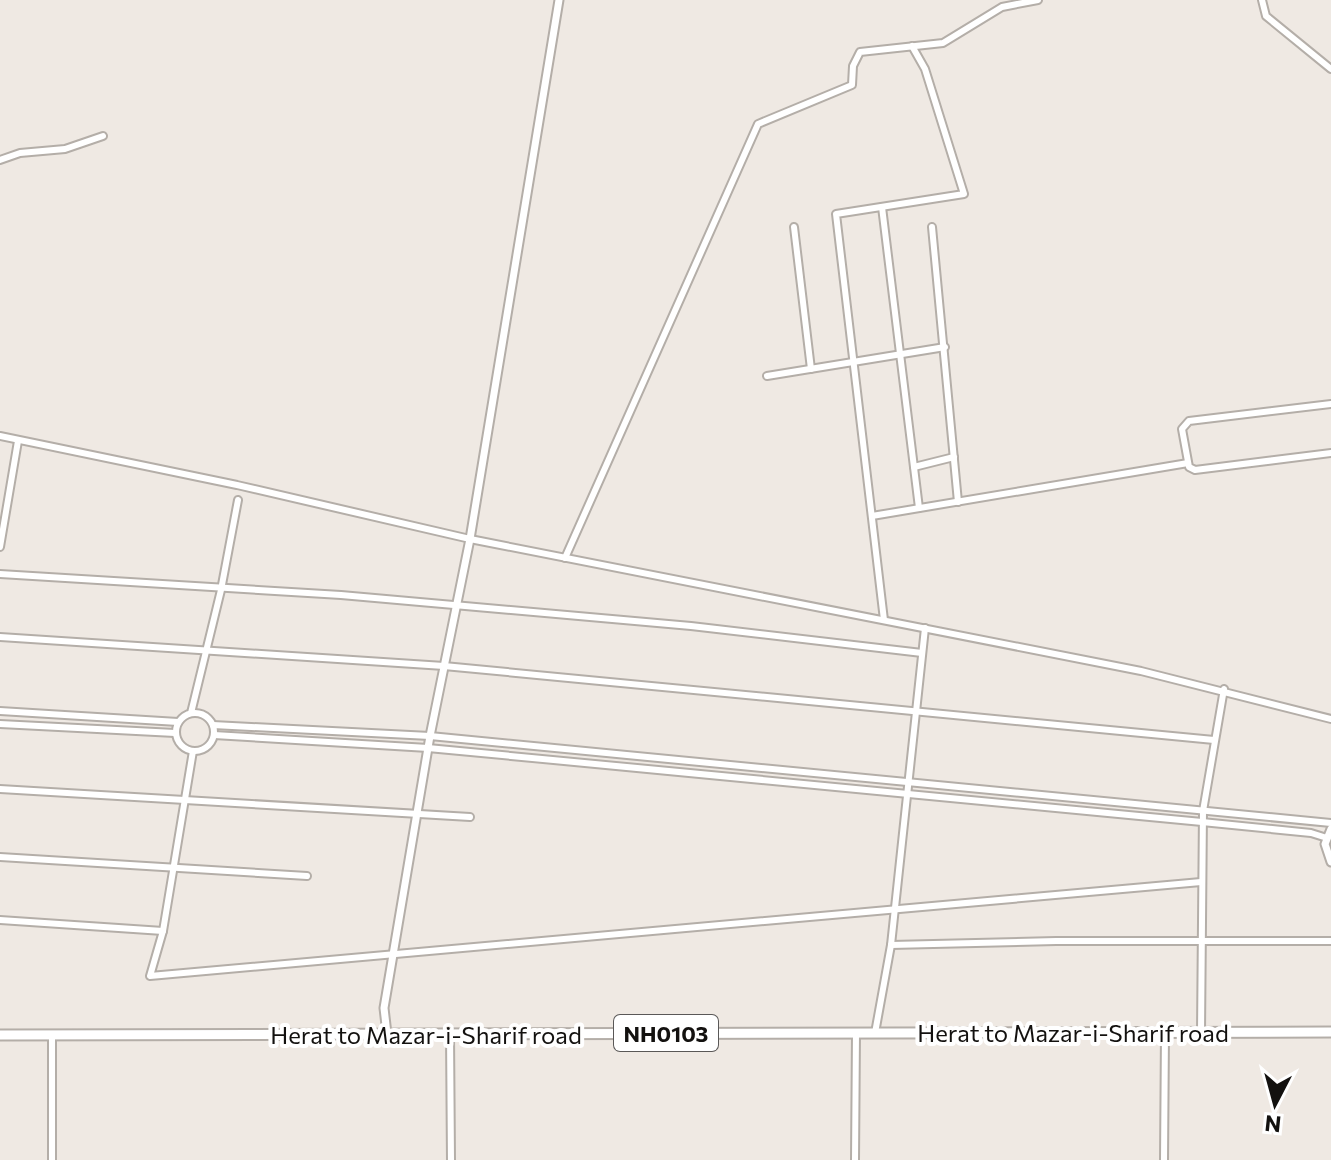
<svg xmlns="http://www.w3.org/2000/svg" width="1331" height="1160" viewBox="0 0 1331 1160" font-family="Commissioner,sans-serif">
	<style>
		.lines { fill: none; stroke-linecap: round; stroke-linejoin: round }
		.minor-casing { stroke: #b4aea8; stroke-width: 10 }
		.tertiary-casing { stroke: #b4aea8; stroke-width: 11 }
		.trunk-casing { stroke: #b4aea8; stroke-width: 13 }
		.minor { stroke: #fff; stroke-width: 6 }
		.tertiary { stroke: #fff; stroke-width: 7 }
		.trunk { stroke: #fff; stroke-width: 9 }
		.labels { text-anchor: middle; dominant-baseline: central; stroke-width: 8; stroke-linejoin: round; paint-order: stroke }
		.shield { fill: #fff; stroke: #5a5857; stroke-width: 2 }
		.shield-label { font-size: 22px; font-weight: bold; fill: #13110f }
		.street-label { font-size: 24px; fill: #13110f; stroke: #fff }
	</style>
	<rect width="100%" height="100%" fill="#efe9e3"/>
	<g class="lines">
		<g class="minor-casing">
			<g id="minor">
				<polyline points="1262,0 1266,16 1331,69"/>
				<polyline points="0,160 20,153 65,149 103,136"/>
				<polyline points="882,207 919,508"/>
				<polyline points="794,227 811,369"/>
				<polyline points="932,227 958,502"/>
				<polyline points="767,376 945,347"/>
				<polyline points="1331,404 1189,421 1182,429 1189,467 1195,470 1331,453"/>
				<polyline points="0,436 237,485 470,539 1141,671 1331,719"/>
				<polyline points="914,467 954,457"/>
				<polyline points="872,516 1188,463"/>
				<polyline points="0,547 18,441"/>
				<polyline points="565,558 758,124 852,85 853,66 860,52 943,43 1002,7 1038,0"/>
				<polyline points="0,574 341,595 691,626 922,653"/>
				<polyline points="884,620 836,214 964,194 925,69 912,46"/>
				<polyline points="0,637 444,666 1214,740"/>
				<polyline points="0,711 178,722"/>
				<circle cx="195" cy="732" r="19"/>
				<polyline points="191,713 221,590 238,500"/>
				<polyline points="0,724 175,733"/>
				<polyline points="213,725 430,736 1331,823"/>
				<polyline points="214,735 428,748 1202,822 1311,833 1327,838"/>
				<polyline points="193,751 163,931 150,976 1201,882"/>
				<polyline points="0,789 470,817"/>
				<polyline points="0,857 307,876"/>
				<polyline points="0,920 163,931"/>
				<polyline points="891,945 1056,941 1331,941"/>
				<polyline points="1201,1032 1203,811 1224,689"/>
				<polyline points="875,1033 891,945 925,628"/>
				<polyline points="450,1034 451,1160"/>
				<polyline points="52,1035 52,1160"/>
				<polyline points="855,1160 856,1033"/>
				<polyline points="1164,1160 1165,1032"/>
			</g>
		</g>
		<g class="tertiary-casing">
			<g id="tertiary">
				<polyline points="1331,829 1325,844 1331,862"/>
				<polyline points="387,1034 384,1008 430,736 470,539 559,0"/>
			</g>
		</g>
		<g class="trunk-casing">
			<polyline id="trunk" points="0,1035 1331,1032"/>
		</g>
		<use href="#minor" class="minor"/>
		<use href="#tertiary" class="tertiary"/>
		<use href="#trunk" class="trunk"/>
	</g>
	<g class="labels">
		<rect class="shield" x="614" y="1015" width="104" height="36" rx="6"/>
		<g class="shield-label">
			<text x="666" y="1033">NH0103</text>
		</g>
		<g class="street-label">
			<text x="1073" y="1032">Herat to Mazar-i-Sharif road</text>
			<text x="426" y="1034">Herat to Mazar-i-Sharif road</text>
		</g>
	</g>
	<g transform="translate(1275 1104) rotate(186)" stroke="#ffffff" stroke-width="6" paint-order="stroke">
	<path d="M0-6L14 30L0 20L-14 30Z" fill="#13110f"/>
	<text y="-12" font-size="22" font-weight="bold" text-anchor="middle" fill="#13110f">N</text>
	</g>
</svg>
